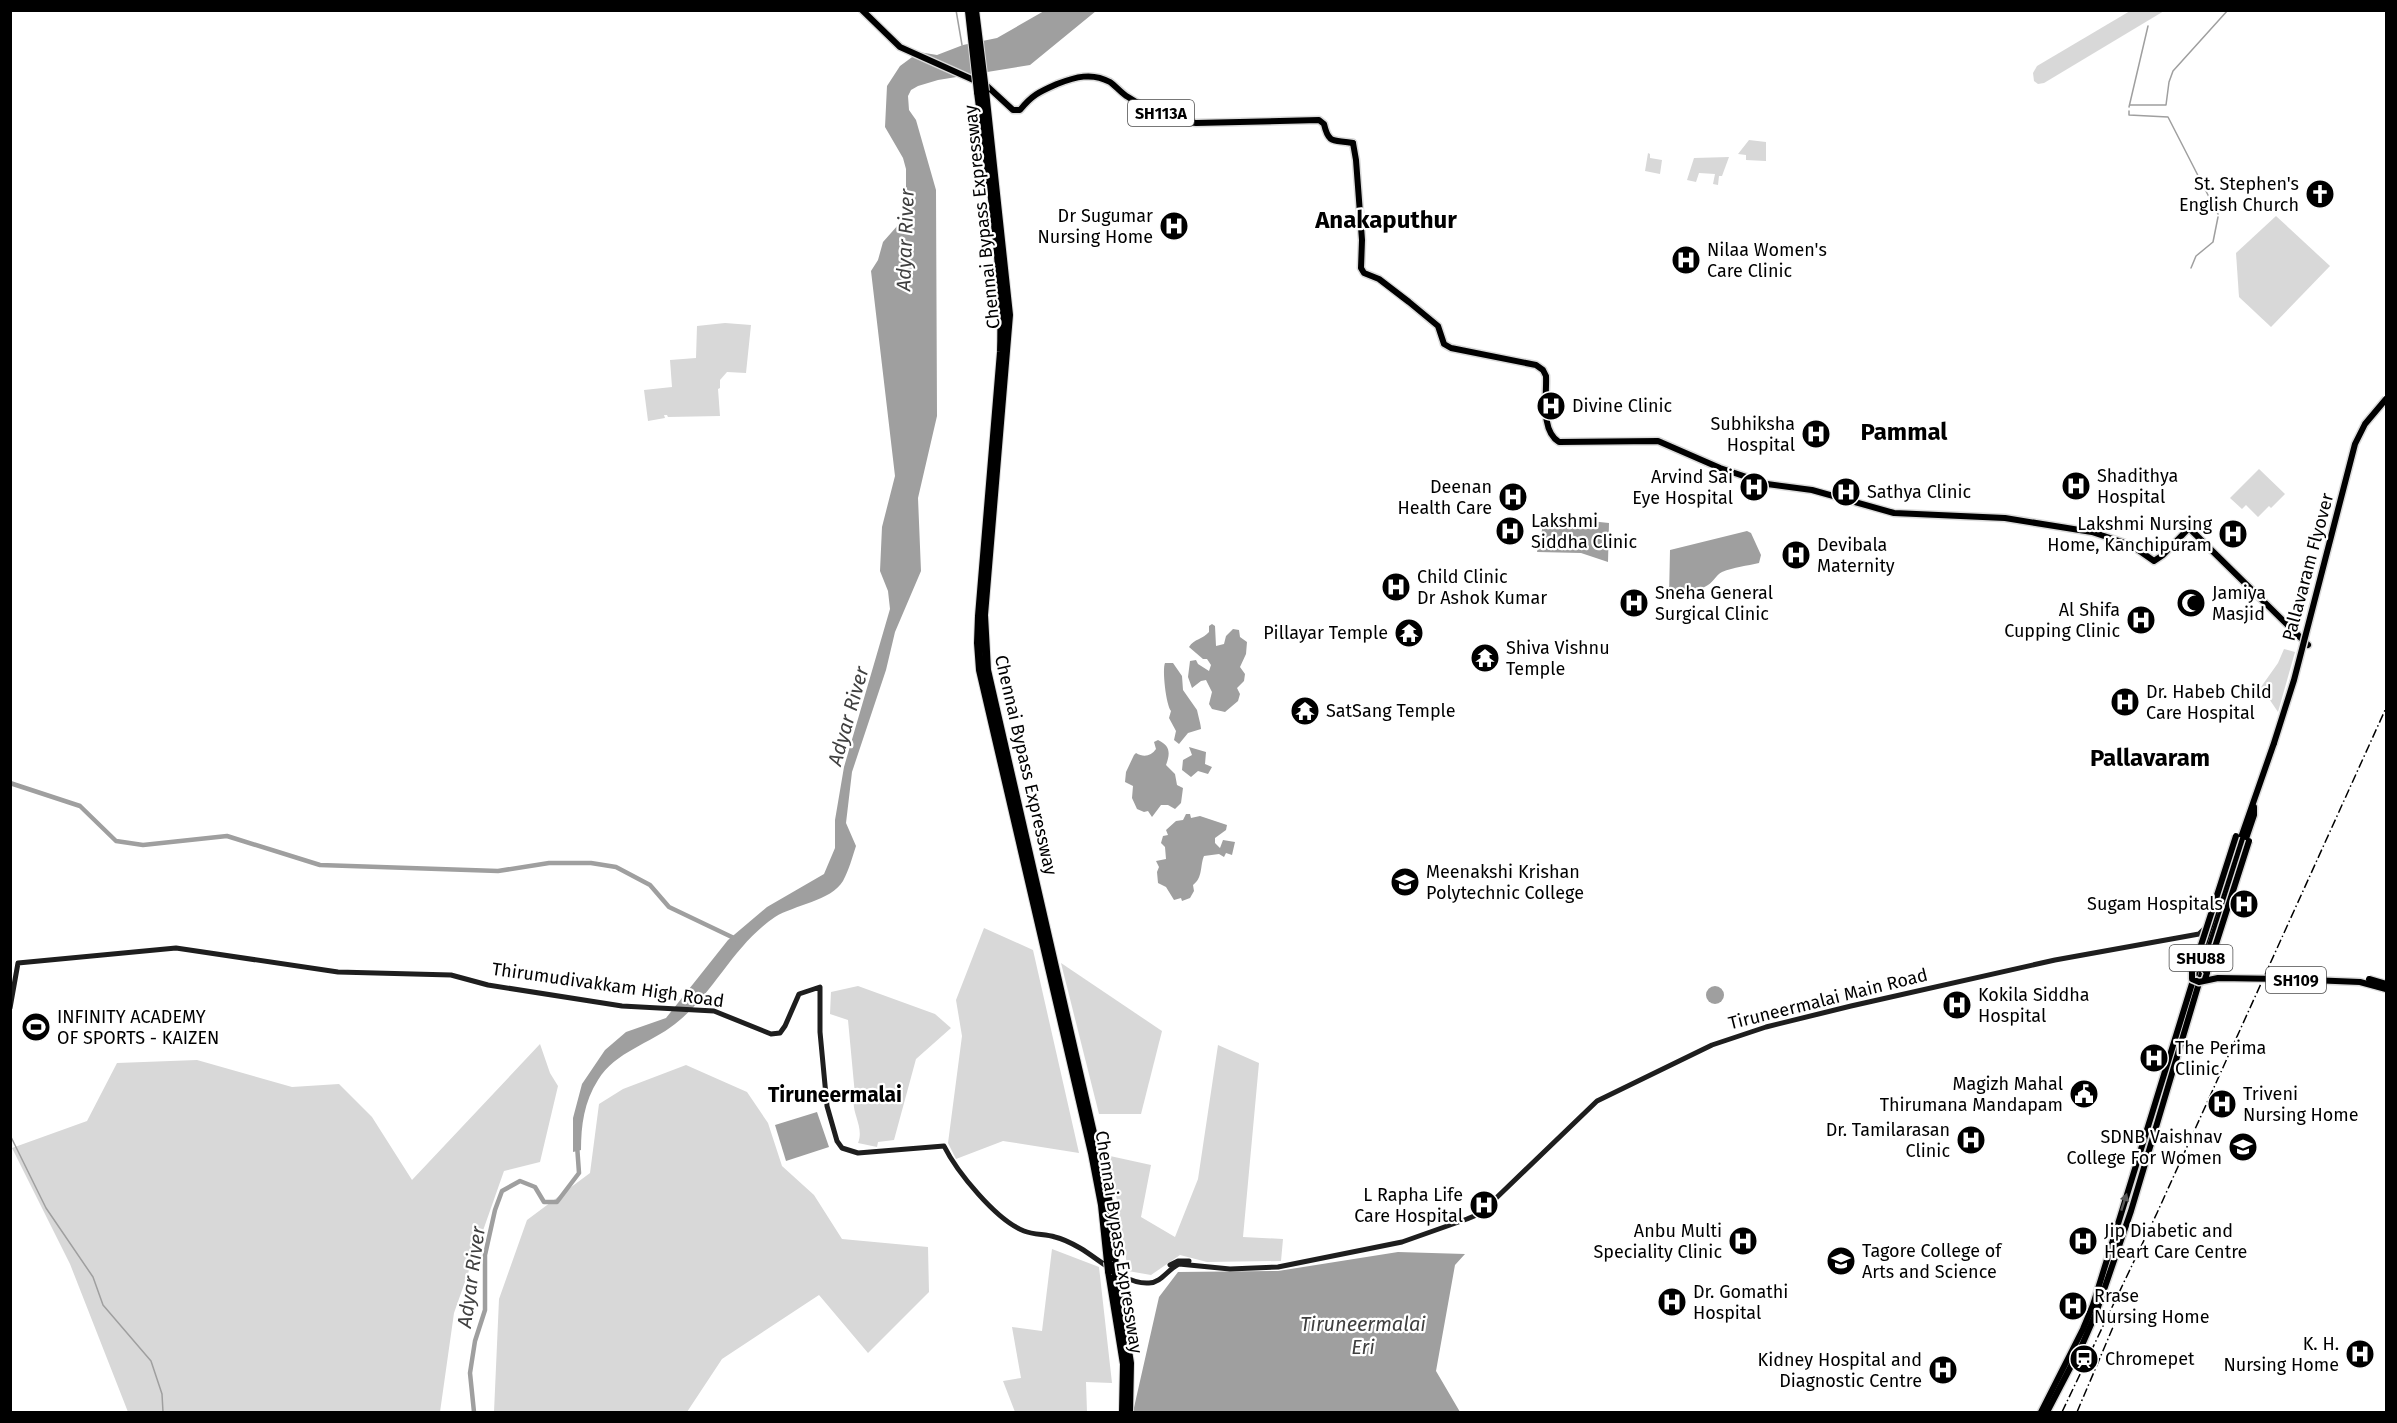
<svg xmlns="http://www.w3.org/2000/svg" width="2397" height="1423" viewBox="0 0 2397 1423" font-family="'Fira Sans',sans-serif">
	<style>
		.green { fill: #d8d8d8 }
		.water { fill: #9f9f9f }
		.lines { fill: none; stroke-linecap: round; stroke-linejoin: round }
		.stream { stroke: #9f9f9f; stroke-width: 1.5 }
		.river { stroke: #9f9f9f; stroke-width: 4.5 }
		.primary-casing { stroke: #dbdbdb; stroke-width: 9 }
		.highway-casing { stroke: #dbdbdb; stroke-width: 10 }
		.secondary { stroke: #1e1e1e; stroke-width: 5 }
		.primary { stroke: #000; stroke-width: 6 }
		.highway { stroke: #000; stroke-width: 8 }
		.rail { stroke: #000; stroke-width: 1.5; stroke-dasharray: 9 3 1.5 3; stroke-linecap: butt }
		.primary-bridge-casing { stroke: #dbdbdb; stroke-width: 9; stroke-linecap: butt }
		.highway-bridge-casing { stroke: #dbdbdb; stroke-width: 10; stroke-linecap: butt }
		.primary-bridge { stroke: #000; stroke-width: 6 }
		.highway-bridge { stroke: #000; stroke-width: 8 }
		.oneway { fill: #595959 }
		.labels { text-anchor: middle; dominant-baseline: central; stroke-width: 4.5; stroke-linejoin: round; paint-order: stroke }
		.shield { fill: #fff; stroke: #4c4c4c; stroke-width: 1.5 }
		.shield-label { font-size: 16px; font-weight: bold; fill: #000 }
		.poi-label { font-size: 18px; fill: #000; stroke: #fff; text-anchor: start }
		.street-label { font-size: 18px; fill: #000; stroke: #fff }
		.water-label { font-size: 20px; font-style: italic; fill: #404040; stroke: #fff }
		.quarter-label { font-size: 21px; font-weight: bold; fill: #000; stroke: #fff }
		.district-label { font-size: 24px; font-weight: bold; fill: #000; stroke: #fff }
	</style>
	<rect width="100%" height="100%" fill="#fff"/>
	<g class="green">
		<polygon points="2130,11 2164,11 2044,83 2038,84 2034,81 2033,73 2037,66"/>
		<polygon points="1749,140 1766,142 1766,161 1746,160 1746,155 1738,154"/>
		<polygon points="1648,153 1650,154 1650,158 1662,160 1660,174 1645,171"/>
		<polygon points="1729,157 1722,176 1719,176 1718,185 1713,184 1715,174 1699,173 1696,182 1687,180 1694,158"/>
		<polygon points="2276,216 2330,266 2271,327 2239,297 2236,253"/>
		<polygon points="725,323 751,325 746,373 727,372 720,380 720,388 718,389 720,416 668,417 667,415 664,415 665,418 648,421 644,390 672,387 670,360 696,358 697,326"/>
		<polygon points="2259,469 2285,494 2271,508 2269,506 2258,517 2246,505 2242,509 2230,498"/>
		<polygon points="2284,649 2295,652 2278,712 2261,687 2278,663"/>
		<polygon points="984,928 1033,950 1079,1153 1003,1141 956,1159 948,1143 962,1036 956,1000"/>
		<polygon points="1061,963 1162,1031 1141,1114 1099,1114"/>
		<path d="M858 986 935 1014 951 1028 916 1059 894 1140 878 1142 877 1147 858 1143C865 1126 849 1111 855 1095L848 1020 830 1014 831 992Z"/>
		<polygon points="540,1044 550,1073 558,1086 540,1162 504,1171 454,1313 440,1412 128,1412 70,1264 12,1148 87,1121 117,1063 197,1060 292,1087 339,1084 372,1117 412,1180"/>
		<polygon points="1218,1045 1259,1063 1243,1237 1283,1239 1281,1261 1207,1262 1180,1255 1151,1275 1128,1271 1110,1156 1151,1165 1141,1217 1175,1237 1198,1179"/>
		<polygon points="686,1065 747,1092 768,1123 782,1166 814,1195 842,1239 928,1247 929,1292 868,1353 819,1295 722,1359 687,1412 494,1412 499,1299 527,1220 590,1173 599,1104 623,1089"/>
		<polygon points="1052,1249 1099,1267 1112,1383 1086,1382 1087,1412 1015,1412 1003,1381 1021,1378 1012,1327 1042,1331"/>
	</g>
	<g class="water">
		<path d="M1044 11H1096L1030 65 938 80 918 86 911 90 908 96 909 110 916 120 936 190 937 416 918 498 921 571 895 632 886 670 852 772 846 823 856 846C852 858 849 870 843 881 831 901 794 905 775 917 733 945 714 994 675 1024 650 1044 616 1051 598 1080 584 1102 581 1125 581 1150L573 1152V1118L582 1084 605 1050 626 1032 666 1018 728 940 767 907 824 874 835 848V820L844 767 890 609 888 591 880 571 882 527 895 476 871 271 878 260 883 242 906 216V169L903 158 885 127 887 86 900 66 919 52 937 55 963 45 997 38Z"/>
		<polygon points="1571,519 1609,523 1608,562 1581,553 1537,552 1544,521"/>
		<path d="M1747 531 1751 533 1761 555 1759 563C1747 566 1734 567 1722 572 1716 575 1714 581 1708 585 1698 591 1682 601 1669 598L1670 550Z"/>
		<path d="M1212 624 1215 626 1216 646 1224 644 1226 636 1233 629 1239 630 1240 637 1247 642 1246 654 1240 667 1245 674 1244 681 1237 688 1240 694 1238 701 1225 712 1212 709 1209 704 1212 692 1206 680 1201 681 1192 688 1188 677 1190 661 1196 660 1198 664 1209 671 1211 665 1207 659H1203L1189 647C1194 639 1203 639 1209 632V626Z"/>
		<path d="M1165 663H1173L1182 676 1183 690 1197 710C1198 715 1201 725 1201 729L1188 733 1179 744 1174 740 1176 731 1169 718 1171 711C1166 705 1162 669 1165 663Z"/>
		<path d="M1158 740C1171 746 1170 754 1166 765L1175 774 1177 785 1183 788 1181 803 1175 809 1168 805H1161L1152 817 1148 811 1144 812 1137 809 1132 798 1133 786 1125 782 1126 772 1134 755 1136 753C1144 758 1151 756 1156 749L1154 742Z"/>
		<polygon points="1189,747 1206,752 1205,764 1212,767 1208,774 1198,771 1191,777 1182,770 1183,760 1192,755"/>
		<path d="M1186 814H1190L1191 818 1200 816 1227 825 1226 830 1215 838V843L1220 848 1223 840 1235 842 1232 855 1226 853 1224 857 1219 854 1204 856C1200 865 1203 878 1193 885L1194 891 1190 898 1182 901 1181 898 1174 900 1166 887 1158 883 1157 872 1159 867 1156 861 1166 859 1165 847 1161 843 1163 836 1168 835 1166 830 1176 821 1183 820Z"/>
		<circle cx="1715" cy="995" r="9"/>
		<polygon points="817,1112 829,1147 786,1161 775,1125"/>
		<polygon points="1398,1252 1465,1254 1455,1265 1436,1371 1460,1412 1133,1412 1159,1297 1178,1272 1278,1271"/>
	</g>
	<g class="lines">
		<g class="stream">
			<polyline points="956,10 962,45"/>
			<polyline points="2130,105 2166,105 2169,82 2173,71 2228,10"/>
			<polyline points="2129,107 2148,26"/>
			<polyline points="2129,111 2129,115 2168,117 2209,197"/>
			<polyline points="2211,201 2218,214"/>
			<polyline points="2191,268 2196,256 2213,242 2218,217"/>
			<polyline points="10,1135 46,1208 93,1277 103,1305 151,1361 162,1394 163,1412"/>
		</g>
		<g class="river">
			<polyline points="10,783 80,806 116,841 143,845 227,836 320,865 498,871 549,863 591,863 616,867 650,885 669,907 736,939"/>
			<polyline points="474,1412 470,1373 475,1341 485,1310 485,1255 495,1210 502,1191 520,1181 535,1187 544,1202 557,1202 579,1173 577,1145"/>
		</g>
		<g class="primary-casing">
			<g id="primary">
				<path d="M862 10 900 47 987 86 1013 110H1020C1032 95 1039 92 1057 84 1075 77 1092 72 1110 82 1116 86 1121 93 1128 97 1148 110 1173 121 1196 123L1319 120 1324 124C1329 146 1335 139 1353 143"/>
				<path d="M1353 143 1356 160 1362 240 1361 268 1364 273 1379 279 1409 302 1438 326 1444 344 1451 348 1536 365 1543 370 1546 376C1547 396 1540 430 1559 442L1658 441 1720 468 1767 484 1812 490 1894 513 2005 518 2092 532 2131 545 2154 561 2163 555 2189 528 2308 645"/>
				<polyline points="2041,1412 2083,1329 2093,1305 2207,935 2274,743"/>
				<polyline points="2047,1412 2082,1345 2096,1313 2131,1211 2213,936 2254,815 2254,807"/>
			</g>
		</g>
		<g class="highway-casing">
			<g id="highway">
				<polyline points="985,91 1009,315 984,615 987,670 1109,1203 1115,1265"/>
				<path d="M978 92C989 178 1004 265 1001 352L979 616 978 643 980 670 1092 1153 1102 1205 1108 1262"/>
				<polyline points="1109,1271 1124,1364 1123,1412"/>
				<polyline points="1116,1274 1130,1363 1129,1412"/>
			</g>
		</g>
		<g class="secondary">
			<path d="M10 1008 18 963 176 948 338 972 451 975 488 985 622 1006 714 1011 771 1034 780 1033 785 1026 799 994 820 987V1032L827 1106 837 1141 842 1148 858 1153 944 1146C957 1172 996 1220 1024 1231 1034 1235 1045 1234 1055 1237 1064 1239 1073 1244 1080 1248 1099 1259 1126 1285 1149 1283 1161 1283 1168 1269 1179 1264L1230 1269 1278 1267 1402 1242 1467 1219 1479 1214 1491 1203 1597 1101 1712 1045 1766 1027 1851 1006 2055 960 2199 934 2206 927"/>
			<polyline points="1170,1265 1178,1261 1189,1261"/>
		</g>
		<use href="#primary" class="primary"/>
		<use href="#highway" class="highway"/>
		<g class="rail">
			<polyline points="2062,1412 2157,1213 2386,708"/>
			<polyline points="2077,1412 2119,1313"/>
		</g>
		<g class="primary-bridge-casing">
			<g id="primary-bridge">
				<polyline points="2274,743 2294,680 2355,444 2365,424 2386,399"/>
				<polyline points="2194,967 2236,836"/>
				<polyline points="2207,972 2249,841"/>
				<polyline points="2205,979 2207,973 2203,967 2198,966 2192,970 2192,979 2199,982 2218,978 2283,979 2360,982 2386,989"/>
				<polyline points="2369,979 2386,984"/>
			</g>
		</g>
		<g class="highway-bridge-casing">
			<g id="highway-bridge">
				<polyline points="975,10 985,91"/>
				<polyline points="969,11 978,92"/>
				<polyline points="1108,1262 1109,1271"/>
				<polyline points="1115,1265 1116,1274"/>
			</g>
		</g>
		<use href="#primary-bridge" class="primary-bridge"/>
		<use href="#highway-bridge" class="highway-bridge"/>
	</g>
	<defs><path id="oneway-solid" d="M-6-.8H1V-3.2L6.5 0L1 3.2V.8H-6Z" transform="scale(1.5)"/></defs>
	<use class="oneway" href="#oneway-solid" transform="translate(2124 1202) rotate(-72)"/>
	<defs>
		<g id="church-disc" transform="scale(1.5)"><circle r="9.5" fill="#000" stroke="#fff"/><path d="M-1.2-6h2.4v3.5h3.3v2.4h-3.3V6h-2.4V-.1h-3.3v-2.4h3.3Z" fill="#fff"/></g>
		<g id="hospital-disc" transform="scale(1.5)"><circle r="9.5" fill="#000" stroke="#fff"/><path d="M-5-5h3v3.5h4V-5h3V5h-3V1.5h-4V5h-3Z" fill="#fff"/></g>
		<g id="mosque-disc" transform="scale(1.5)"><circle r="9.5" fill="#000" stroke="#fff"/><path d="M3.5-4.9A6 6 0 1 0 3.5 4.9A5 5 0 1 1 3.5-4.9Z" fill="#fff"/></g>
		<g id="temple-disc" transform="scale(1.5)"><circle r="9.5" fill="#000" stroke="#fff"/><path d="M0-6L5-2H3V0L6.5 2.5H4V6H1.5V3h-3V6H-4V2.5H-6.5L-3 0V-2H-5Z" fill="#fff"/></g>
		<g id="university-disc" transform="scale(1.5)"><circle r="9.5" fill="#000" stroke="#fff"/><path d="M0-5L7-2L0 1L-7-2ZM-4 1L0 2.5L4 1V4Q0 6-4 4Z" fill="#fff"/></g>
		<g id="stadium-disc" transform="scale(1.5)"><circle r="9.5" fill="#000" stroke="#fff"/><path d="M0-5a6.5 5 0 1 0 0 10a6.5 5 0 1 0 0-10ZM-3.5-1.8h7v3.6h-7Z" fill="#fff"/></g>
		<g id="civic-disc" transform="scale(1.5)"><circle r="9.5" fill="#000" stroke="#fff"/><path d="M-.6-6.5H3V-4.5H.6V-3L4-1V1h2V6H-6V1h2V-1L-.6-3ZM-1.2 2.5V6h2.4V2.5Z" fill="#fff"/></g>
		<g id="station-disc" transform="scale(1.5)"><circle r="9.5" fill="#000" stroke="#fff"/><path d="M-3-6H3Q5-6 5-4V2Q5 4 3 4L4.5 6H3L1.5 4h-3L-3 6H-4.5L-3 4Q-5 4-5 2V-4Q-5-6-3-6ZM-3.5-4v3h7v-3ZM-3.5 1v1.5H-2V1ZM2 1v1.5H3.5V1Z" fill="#fff"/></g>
	</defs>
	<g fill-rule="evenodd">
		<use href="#church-disc" x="2320" y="194"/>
		<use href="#hospital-disc" x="1174" y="226"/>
		<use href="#hospital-disc" x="1686" y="260"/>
		<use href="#hospital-disc" x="1551" y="406"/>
		<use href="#hospital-disc" x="1816" y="434"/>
		<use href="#hospital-disc" x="2076" y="486"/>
		<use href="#hospital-disc" x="1754" y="487"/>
		<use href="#hospital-disc" x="1846" y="492"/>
		<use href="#hospital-disc" x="1513" y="497"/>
		<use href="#hospital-disc" x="1510" y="531"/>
		<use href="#hospital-disc" x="2233" y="534"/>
		<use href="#hospital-disc" x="1796" y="555"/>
		<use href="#hospital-disc" x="1396" y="587"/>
		<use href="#hospital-disc" x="1634" y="603"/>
		<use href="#mosque-disc" x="2191" y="603"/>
		<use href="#hospital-disc" x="2141" y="620"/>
		<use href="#temple-disc" x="1409" y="633"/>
		<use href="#temple-disc" x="1485" y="658"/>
		<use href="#hospital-disc" x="2125" y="702"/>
		<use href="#temple-disc" x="1305" y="711"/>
		<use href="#university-disc" x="1405" y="882"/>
		<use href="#hospital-disc" x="2244" y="904"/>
		<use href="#hospital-disc" x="1957" y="1005"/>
		<use href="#stadium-disc" x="36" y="1027"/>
		<use href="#hospital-disc" x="2154" y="1058"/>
		<use href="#civic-disc" x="2084" y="1094"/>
		<use href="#hospital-disc" x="2222" y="1104"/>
		<use href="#hospital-disc" x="1971" y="1140"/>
		<use href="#university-disc" x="2243" y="1147"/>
		<use href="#hospital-disc" x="1484" y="1205"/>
		<use href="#hospital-disc" x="1743" y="1241"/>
		<use href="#hospital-disc" x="2083" y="1241"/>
		<use href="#university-disc" x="1841" y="1261"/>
		<use href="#hospital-disc" x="1672" y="1302"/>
		<use href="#hospital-disc" x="2073" y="1306"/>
		<use href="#hospital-disc" x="2360" y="1354"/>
		<use href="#station-disc" x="2084" y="1359"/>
		<use href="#hospital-disc" x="1943" y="1370"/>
	</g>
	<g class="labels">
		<g class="shield">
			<rect x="1128" y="100" width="66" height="26" rx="4.5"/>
			<rect x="2169.5" y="945" width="63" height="26" rx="4.5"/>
			<rect x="2266" y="967" width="60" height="26" rx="4.5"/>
		</g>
		<g class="shield-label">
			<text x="1161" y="113">SH113A</text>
			<text x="2201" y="958">SHU88</text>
			<text x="2296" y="980">SH109</text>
		</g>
		<g class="poi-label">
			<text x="2299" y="184" text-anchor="end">St. Stephen's<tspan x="2299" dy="21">English Church</tspan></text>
			<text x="1153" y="216" text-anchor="end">Dr Sugumar<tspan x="1153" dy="21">Nursing Home</tspan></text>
			<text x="1707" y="250">Nilaa Women's<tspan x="1707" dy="21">Care Clinic</tspan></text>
			<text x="1572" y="406">Divine Clinic</text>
			<text x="1795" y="424" text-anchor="end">Subhiksha<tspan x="1795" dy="21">Hospital</tspan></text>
			<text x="2097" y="476">Shadithya<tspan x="2097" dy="21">Hospital</tspan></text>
			<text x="1733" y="477" text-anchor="end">Arvind Sai<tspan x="1733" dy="21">Eye Hospital</tspan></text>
			<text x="1492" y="487" text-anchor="end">Deenan<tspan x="1492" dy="21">Health Care</tspan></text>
			<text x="1867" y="492">Sathya Clinic</text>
			<text x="1531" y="521">Lakshmi<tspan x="1531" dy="21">Siddha Clinic</tspan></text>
			<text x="2212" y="524" text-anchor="end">Lakshmi Nursing<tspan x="2212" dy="21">Home, Kanchipuram</tspan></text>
			<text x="1817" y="545">Devibala<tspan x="1817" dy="21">Maternity</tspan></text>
			<text x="1417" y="577">Child Clinic<tspan x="1417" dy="21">Dr Ashok Kumar</tspan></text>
			<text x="1655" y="593">Sneha General<tspan x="1655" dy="21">Surgical Clinic</tspan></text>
			<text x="2212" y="593">Jamiya<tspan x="2212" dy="21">Masjid</tspan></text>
			<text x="2120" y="610" text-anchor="end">Al Shifa<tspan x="2120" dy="21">Cupping Clinic</tspan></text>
			<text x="1388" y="633" text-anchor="end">Pillayar Temple</text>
			<text x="1506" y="648">Shiva Vishnu<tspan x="1506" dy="21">Temple</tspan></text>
			<text x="2146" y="692">Dr. Habeb Child<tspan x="2146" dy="21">Care Hospital</tspan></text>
			<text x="1326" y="711">SatSang Temple</text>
			<text x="1426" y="872">Meenakshi Krishan<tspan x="1426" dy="21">Polytechnic College</tspan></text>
			<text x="2223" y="904" text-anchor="end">Sugam Hospitals</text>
			<text x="1978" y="995">Kokila Siddha<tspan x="1978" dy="21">Hospital</tspan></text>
			<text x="57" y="1017">INFINITY ACADEMY<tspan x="57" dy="21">OF SPORTS - KAIZEN</tspan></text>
			<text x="2175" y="1048">The Perima<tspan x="2175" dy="21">Clinic</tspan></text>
			<text x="2063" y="1084" text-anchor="end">Magizh Mahal<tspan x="2063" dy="21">Thirumana Mandapam</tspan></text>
			<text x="2243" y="1094">Triveni<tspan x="2243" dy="21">Nursing Home</tspan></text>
			<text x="1950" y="1130" text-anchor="end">Dr. Tamilarasan<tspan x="1950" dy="21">Clinic</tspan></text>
			<text x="2222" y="1137" text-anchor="end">SDNB Vaishnav<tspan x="2222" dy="21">College For Women</tspan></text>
			<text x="1463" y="1195" text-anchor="end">L Rapha Life<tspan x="1463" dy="21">Care Hospital</tspan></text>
			<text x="1722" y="1231" text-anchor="end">Anbu Multi<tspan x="1722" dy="21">Speciality Clinic</tspan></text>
			<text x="2104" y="1231">Jip Diabetic and<tspan x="2104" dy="21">Heart Care Centre</tspan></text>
			<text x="1862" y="1251">Tagore College of<tspan x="1862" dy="21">Arts and Science</tspan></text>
			<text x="1693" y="1292">Dr. Gomathi<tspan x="1693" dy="21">Hospital</tspan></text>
			<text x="2094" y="1296">Rrase<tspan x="2094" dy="21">Nursing Home</tspan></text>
			<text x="2339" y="1344" text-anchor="end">K. H.<tspan x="2339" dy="21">Nursing Home</tspan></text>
			<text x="2105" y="1359">Chromepet</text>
			<text x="1922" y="1360" text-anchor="end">Kidney Hospital and<tspan x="1922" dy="21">Diagnostic Centre</tspan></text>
		</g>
		<g class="street-label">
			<text transform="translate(982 217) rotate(-96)">Chennai Bypass Expressway</text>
			<text transform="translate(2308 567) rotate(-75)">Pallavaram Flyover</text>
			<text transform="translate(1026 765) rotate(77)">Chennai Bypass Expressway</text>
			<text transform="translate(608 985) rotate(8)">Thirumudivakkam High Road</text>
			<text transform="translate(1828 999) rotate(-14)">Tiruneermalai Main Road</text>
			<text transform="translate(1119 1242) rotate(81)">Chennai Bypass Expressway</text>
		</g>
		<g class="water-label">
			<text transform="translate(905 240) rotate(-88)">Adyar River</text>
			<text transform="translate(848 716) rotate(-74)">Adyar River</text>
			<text transform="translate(471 1277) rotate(-82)">Adyar River</text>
			<text x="1363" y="1324">Tiruneermalai<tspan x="1363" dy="23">Eri</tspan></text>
		</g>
		<g class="quarter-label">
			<text x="835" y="1095">Tiruneermalai</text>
		</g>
		<g class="district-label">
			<text x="1386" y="220">Anakaputhur</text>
			<text x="1904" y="432">Pammal</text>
			<text x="2150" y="758">Pallavaram</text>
		</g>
	</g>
	<rect width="2397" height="1423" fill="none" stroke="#000000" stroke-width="24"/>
</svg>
